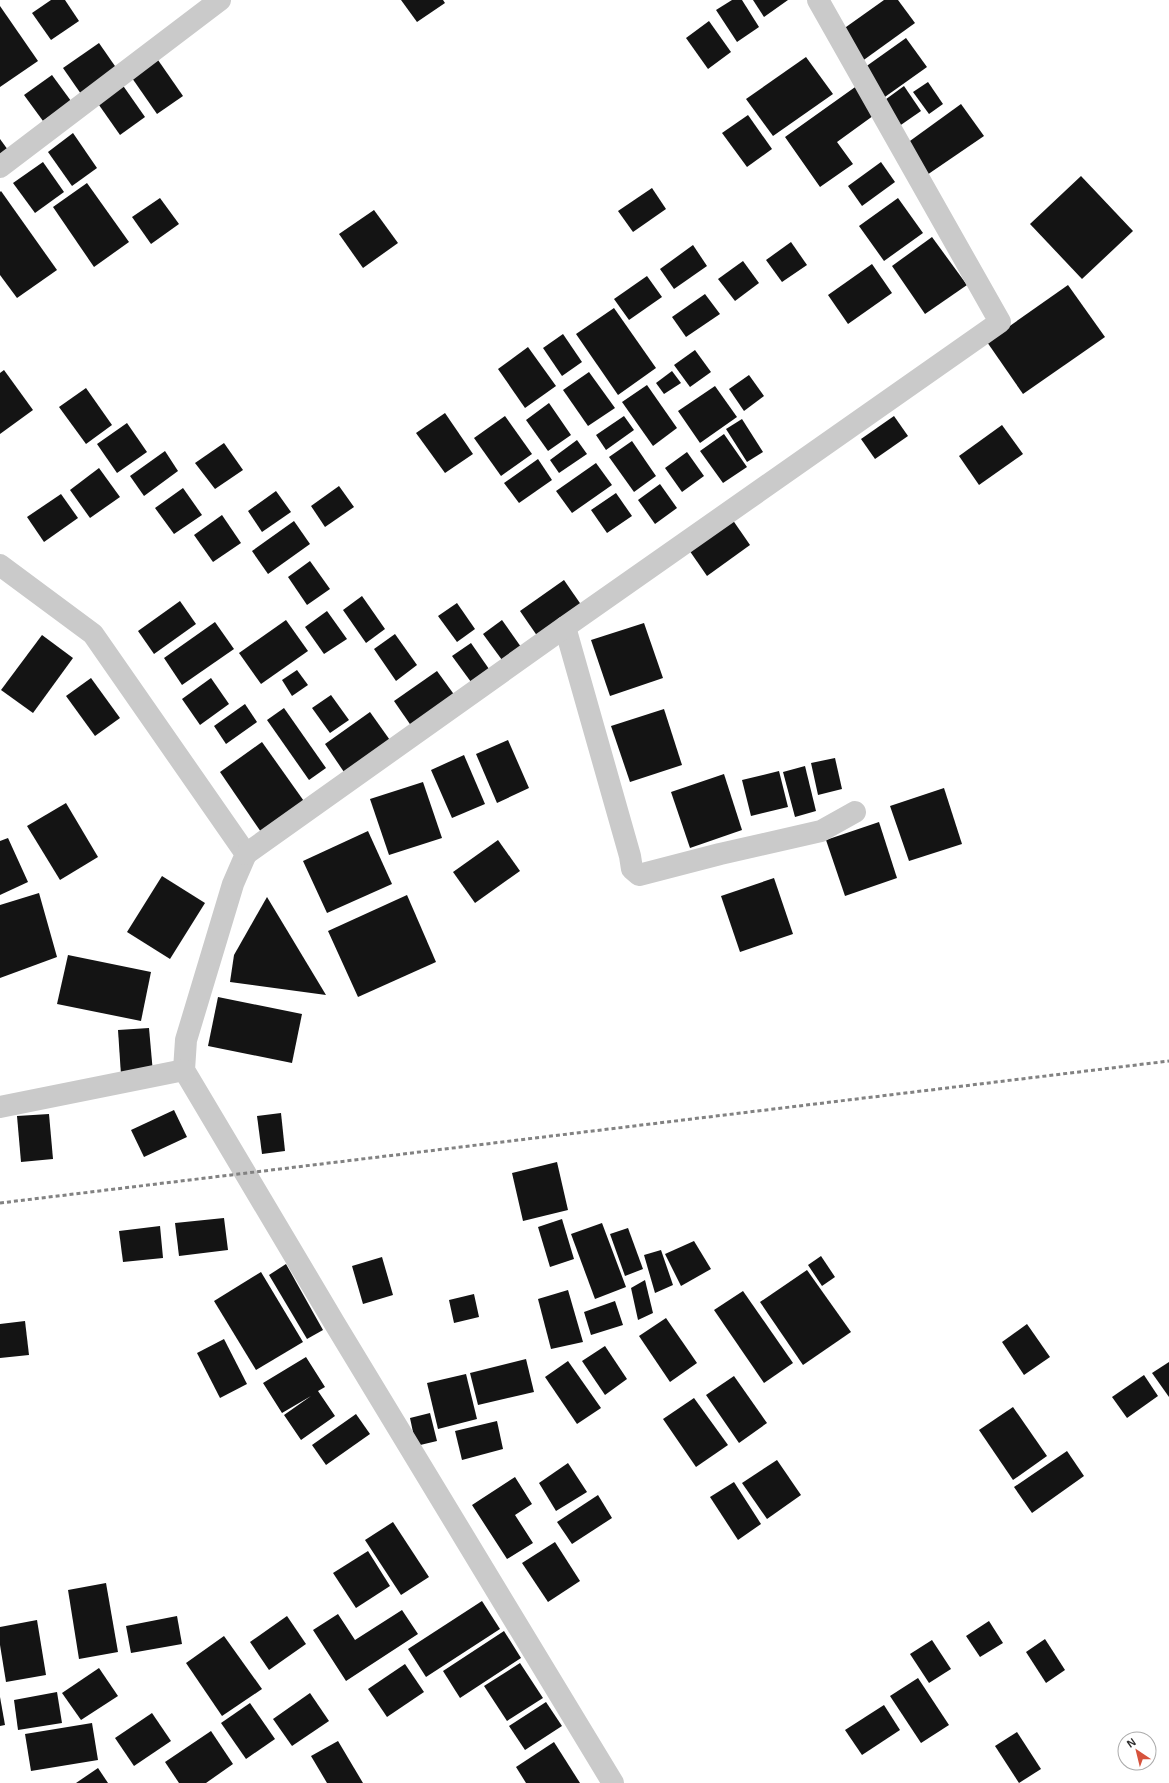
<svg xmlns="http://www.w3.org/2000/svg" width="1169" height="1783" viewBox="0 0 1169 1783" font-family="Arial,sans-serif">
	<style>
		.building { fill: #141414 }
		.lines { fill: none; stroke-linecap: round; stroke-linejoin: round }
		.street { stroke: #cacaca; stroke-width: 22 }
		.rail { stroke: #828282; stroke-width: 3; stroke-dasharray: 4 3; stroke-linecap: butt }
	</style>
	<rect width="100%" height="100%" fill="#fff"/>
	<g class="building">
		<polygon points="51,0 65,0 79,21 51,40 32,13"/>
		<polygon points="401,0 443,0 445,3 417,22"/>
		<polygon points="732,0 742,0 759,27 737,42 716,10"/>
		<polygon points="753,0 788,0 764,17"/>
		<polygon points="884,0 898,0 915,23 854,67 832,37"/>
		<polygon points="0,6 38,61 0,87"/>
		<polygon points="709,21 731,52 708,69 686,38"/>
		<polygon points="906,38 927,67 875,104 854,75"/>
		<polygon points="99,43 117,69 81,94 63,68"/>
		<polygon points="806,57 833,94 773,136 746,99"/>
		<polygon points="158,60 183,96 157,114 132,78"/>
		<polygon points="52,75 71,101 43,121 24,95"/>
		<polygon points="117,77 145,117 120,135 92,95"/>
		<polygon points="928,82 943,104 929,114 913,92"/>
		<polygon points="858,85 877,113 837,142 853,164 820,187 785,137"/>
		<polygon points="904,86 921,111 895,129 878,105"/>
		<polygon points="961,104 984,136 924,177 903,146"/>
		<polygon points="748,115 772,149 747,167 722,133"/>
		<polygon points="73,133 97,168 72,186 48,152"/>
		<polygon points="0,139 16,161 0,172"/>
		<polygon points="43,162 64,192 35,213 13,183"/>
		<polygon points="881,162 895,182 862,206 848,186"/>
		<polygon points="1081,176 1133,231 1082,279 1030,224"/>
		<polygon points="87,183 129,242 94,267 53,207"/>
		<polygon points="652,188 666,209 633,232 618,211"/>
		<polygon points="1,191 57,270 17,298 0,275 0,192"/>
		<polygon points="160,198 179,224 151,244 132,217"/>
		<polygon points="898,198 923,233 884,261 859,226"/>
		<polygon points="374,210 398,243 363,268 339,234"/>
		<polygon points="932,237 967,285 925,314 892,266"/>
		<polygon points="791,242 807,265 782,282 766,260"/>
		<polygon points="693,245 707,266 674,289 660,269"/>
		<polygon points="743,261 759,283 735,301 718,279"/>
		<polygon points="872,264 892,293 848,324 828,295"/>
		<polygon points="647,276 662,297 629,320 614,299"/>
		<polygon points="1068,285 1105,337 1023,394 987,342"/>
		<polygon points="705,294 720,314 686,337 672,317"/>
		<polygon points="614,308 656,368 618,395 576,334"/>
		<polygon points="563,334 582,362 562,376 543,348"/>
		<polygon points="528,347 556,386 525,408 498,369"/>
		<polygon points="695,350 711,372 690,387 674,365"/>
		<polygon points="4,370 33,410 0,434 0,373"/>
		<polygon points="672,371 681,383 664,394 656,383"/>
		<polygon points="589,372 615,408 588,426 563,390"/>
		<polygon points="749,375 764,396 744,411 729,389"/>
		<polygon points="647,385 677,428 653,446 622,402"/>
		<polygon points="715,386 737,417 700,443 678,411"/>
		<polygon points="86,388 112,425 86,444 59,407"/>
		<polygon points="549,403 571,435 548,451 526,420"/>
		<polygon points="445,413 473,454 445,473 416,433"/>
		<polygon points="505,416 532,454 501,476 474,438"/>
		<polygon points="624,416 634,430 606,450 596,435"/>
		<polygon points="894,416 908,436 875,459 861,439"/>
		<polygon points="742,419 763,452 747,462 726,429"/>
		<polygon points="127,423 147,452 117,473 97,444"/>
		<polygon points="1002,425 1023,454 979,485 959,456"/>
		<polygon points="724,434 747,467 723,483 700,451"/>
		<polygon points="577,440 587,454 559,473 550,460"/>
		<polygon points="632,441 656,476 634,492 609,457"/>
		<polygon points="224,443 243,470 215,489 195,463"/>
		<polygon points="165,451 178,471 144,496 130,476"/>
		<polygon points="687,452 704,476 682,492 665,468"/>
		<polygon points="538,459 552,480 519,503 504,483"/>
		<polygon points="596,463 612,485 572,513 556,491"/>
		<polygon points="99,468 120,497 90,518 70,490"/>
		<polygon points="660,484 677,508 655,524 638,500"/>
		<polygon points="339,486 354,507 325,527 311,506"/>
		<polygon points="183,488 202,515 174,534 155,508"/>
		<polygon points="276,491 291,512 262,532 248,511"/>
		<polygon points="616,493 632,516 607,533 591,510"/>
		<polygon points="61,494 78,518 44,542 27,517"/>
		<polygon points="222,515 241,543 213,562 194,535"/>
		<polygon points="730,516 750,545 707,576 687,547"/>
		<polygon points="294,521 310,544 268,574 252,551"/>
		<polygon points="310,561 330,589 307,605 288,577"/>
		<polygon points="564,580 584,609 540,640 520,611"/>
		<polygon points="362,596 385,629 366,643 343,610"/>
		<polygon points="180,601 196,624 154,654 138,631"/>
		<polygon points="457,603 475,629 457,642 438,616"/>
		<polygon points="327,611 347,639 324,654 305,627"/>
		<polygon points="286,620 308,651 261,684 239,653"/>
		<polygon points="502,620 521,647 502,660 483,634"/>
		<polygon points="215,622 234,649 182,685 164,658"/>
		<polygon points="644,623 663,678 610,696 591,640"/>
		<polygon points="395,634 417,665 396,681 374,649"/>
		<polygon points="42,635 73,658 33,713 1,690"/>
		<polygon points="471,643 489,669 471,682 452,656"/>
		<polygon points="297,670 308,685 292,696 282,680"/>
		<polygon points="437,671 458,700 414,730 394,701"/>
		<polygon points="91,678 120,718 95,736 66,696"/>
		<polygon points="211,678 229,704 200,725 182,699"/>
		<polygon points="331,695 349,720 330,733 312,708"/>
		<polygon points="245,704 257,722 226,744 214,726"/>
		<polygon points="284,708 326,768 309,780 267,720"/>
		<polygon points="664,709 682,765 630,782 611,726"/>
		<polygon points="370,712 392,743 346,775 325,744"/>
		<polygon points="508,740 529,788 497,803 476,754"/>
		<polygon points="262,742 306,804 263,835 220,772"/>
		<polygon points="464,755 485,804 452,818 431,770"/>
		<polygon points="835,758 842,789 818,795 811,763"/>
		<polygon points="805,766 816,811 795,817 783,772"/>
		<polygon points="779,771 788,807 751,816 742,780"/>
		<polygon points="724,774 742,830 690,848 671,792"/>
		<polygon points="423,782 442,838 389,855 370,799"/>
		<polygon points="944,788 962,844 909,861 890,806"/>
		<polygon points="66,803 98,857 60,880 27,826"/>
		<polygon points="879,822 897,878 845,896 826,840"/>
		<polygon points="368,831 392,884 327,913 303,861"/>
		<polygon points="8,838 28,882 0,895 0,841"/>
		<polygon points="498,840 520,871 475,903 453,872"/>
		<polygon points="162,876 205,903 170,959 127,932"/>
		<polygon points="774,878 793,934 740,952 721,896"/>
		<polygon points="39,893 57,957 0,978 0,905"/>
		<polygon points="407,895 436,962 358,997 328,931"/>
		<polygon points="267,897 326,995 230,982 234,955"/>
		<polygon points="68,955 151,972 141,1021 57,1004"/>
		<polygon points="218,997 302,1014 292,1063 208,1046"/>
		<polygon points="149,1028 153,1073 121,1075 118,1030"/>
		<polygon points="174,1110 187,1137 144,1157 131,1130"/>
		<polygon points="281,1113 285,1151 262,1154 257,1116"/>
		<polygon points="49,1114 53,1159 21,1162 17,1116"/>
		<polygon points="557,1162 568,1210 523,1221 512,1173"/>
		<polygon points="224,1218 228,1250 179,1256 175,1223"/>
		<polygon points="562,1219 574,1259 550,1267 538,1227"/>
		<polygon points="602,1223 626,1287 595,1299 571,1234"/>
		<polygon points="160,1226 163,1258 123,1262 119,1231"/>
		<polygon points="628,1228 643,1269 625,1276 610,1234"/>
		<polygon points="694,1241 711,1269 681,1286 665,1254"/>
		<polygon points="661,1250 673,1285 655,1293 644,1255"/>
		<polygon points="821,1256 835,1277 822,1286 808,1265"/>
		<polygon points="382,1257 393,1295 363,1304 352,1266"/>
		<polygon points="286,1264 323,1330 307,1339 269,1275"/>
		<polygon points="807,1270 851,1332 803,1365 760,1302"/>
		<polygon points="261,1272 303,1342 256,1370 214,1301"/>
		<polygon points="645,1280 653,1313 638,1320 631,1288"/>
		<polygon points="568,1290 583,1342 551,1349 538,1299"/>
		<polygon points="743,1291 793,1363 764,1383 714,1310"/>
		<polygon points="474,1294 479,1317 454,1323 449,1300"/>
		<polygon points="615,1301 623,1325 591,1335 584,1312"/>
		<polygon points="666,1318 697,1363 670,1382 639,1336"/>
		<polygon points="25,1321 29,1355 0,1358 0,1324"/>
		<polygon points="1027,1324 1050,1357 1024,1375 1002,1342"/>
		<polygon points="224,1339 247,1384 220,1398 197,1353"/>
		<polygon points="605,1346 627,1379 605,1395 582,1361"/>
		<polygon points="306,1357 325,1387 318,1391 335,1416 301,1440 284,1415 311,1396 282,1413 263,1383"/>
		<polygon points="526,1359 534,1392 478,1405 470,1373"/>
		<polygon points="568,1361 601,1408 577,1424 545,1377"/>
		<polygon points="1169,1362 1169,1397 1152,1373"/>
		<polygon points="466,1374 477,1419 438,1429 427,1383"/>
		<polygon points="1144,1375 1158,1396 1127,1418 1112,1397"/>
		<polygon points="734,1376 767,1423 739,1443 706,1395"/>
		<polygon points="694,1398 728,1445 696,1467 663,1419"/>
		<polygon points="1013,1407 1047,1456 1013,1480 979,1430"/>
		<polygon points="430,1413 437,1441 416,1446 410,1418"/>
		<polygon points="356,1414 370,1434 326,1465 312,1445"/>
		<polygon points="497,1421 503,1449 462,1460 455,1431"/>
		<polygon points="1067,1451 1084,1476 1032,1513 1014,1487"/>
		<polygon points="777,1460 801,1495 767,1519 742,1483"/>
		<polygon points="568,1463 587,1492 556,1511 539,1483"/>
		<polygon points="515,1477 532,1504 515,1515 533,1543 507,1559 472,1505"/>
		<polygon points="734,1482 761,1524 738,1540 710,1497"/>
		<polygon points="598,1495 612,1518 572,1544 557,1522"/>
		<polygon points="393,1522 429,1577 401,1595 365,1540"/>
		<polygon points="555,1542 580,1581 548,1602 522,1563"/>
		<polygon points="368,1551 390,1586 356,1608 333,1573"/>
		<polygon points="106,1583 118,1652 79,1659 68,1590"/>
		<polygon points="482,1601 500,1629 426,1677 408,1649"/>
		<polygon points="402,1610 418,1634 346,1681 313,1630 338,1614 355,1640"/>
		<polygon points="177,1616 182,1644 131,1653 126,1626"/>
		<polygon points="287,1616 306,1644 269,1670 250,1642"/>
		<polygon points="37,1620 46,1675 6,1682 0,1645 0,1627"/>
		<polygon points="989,1621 1003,1643 980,1657 966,1636"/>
		<polygon points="504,1631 521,1658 460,1698 443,1671"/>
		<polygon points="224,1636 262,1689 222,1716 186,1663"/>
		<polygon points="1045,1639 1065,1670 1046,1683 1026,1652"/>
		<polygon points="932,1640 951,1669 929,1683 910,1654"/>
		<polygon points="520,1663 543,1698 507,1721 484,1686"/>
		<polygon points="405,1664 424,1692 387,1717 368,1689"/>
		<polygon points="99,1668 118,1696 81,1720 62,1693"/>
		<polygon points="918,1678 949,1725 921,1743 890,1696"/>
		<polygon points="57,1692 62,1723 18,1730 14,1700"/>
		<polygon points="310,1693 329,1721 292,1746 273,1719"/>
		<polygon points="0,1697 5,1725 0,1726"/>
		<polygon points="546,1702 562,1726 525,1750 509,1726"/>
		<polygon points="250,1703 275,1739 246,1759 221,1723"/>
		<polygon points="884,1705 900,1730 862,1755 845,1730"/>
		<polygon points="152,1713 171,1741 134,1766 115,1738"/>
		<polygon points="92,1723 98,1760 31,1771 25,1734"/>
		<polygon points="211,1731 233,1764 206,1783 179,1783 165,1762"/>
		<polygon points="1017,1732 1041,1769 1019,1783 995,1746"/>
		<polygon points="338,1741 363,1783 327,1783 311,1756"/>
		<polygon points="554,1742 580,1783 526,1783 516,1767"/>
		<polygon points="98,1768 108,1783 76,1783"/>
	</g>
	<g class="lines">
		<g class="street">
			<polyline points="0,167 220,0"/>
			<polyline points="0,565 93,634 246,854 233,884 186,1040 184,1070 335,1324 613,1783"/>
			<polyline points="565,627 630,856 632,869 639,875 720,854 821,831 855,812"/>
			<polyline points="246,854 565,627 1000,322 818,0"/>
			<polyline points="0,1107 184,1070"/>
		</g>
		<polyline class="rail" points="0,1203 1169,1061"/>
	</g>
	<g transform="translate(1137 1751) rotate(325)"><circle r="19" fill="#ffffff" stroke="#ababab"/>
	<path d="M0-3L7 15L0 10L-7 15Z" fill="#d6533d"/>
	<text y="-6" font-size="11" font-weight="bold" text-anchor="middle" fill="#2d2d2d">N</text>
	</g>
</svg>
